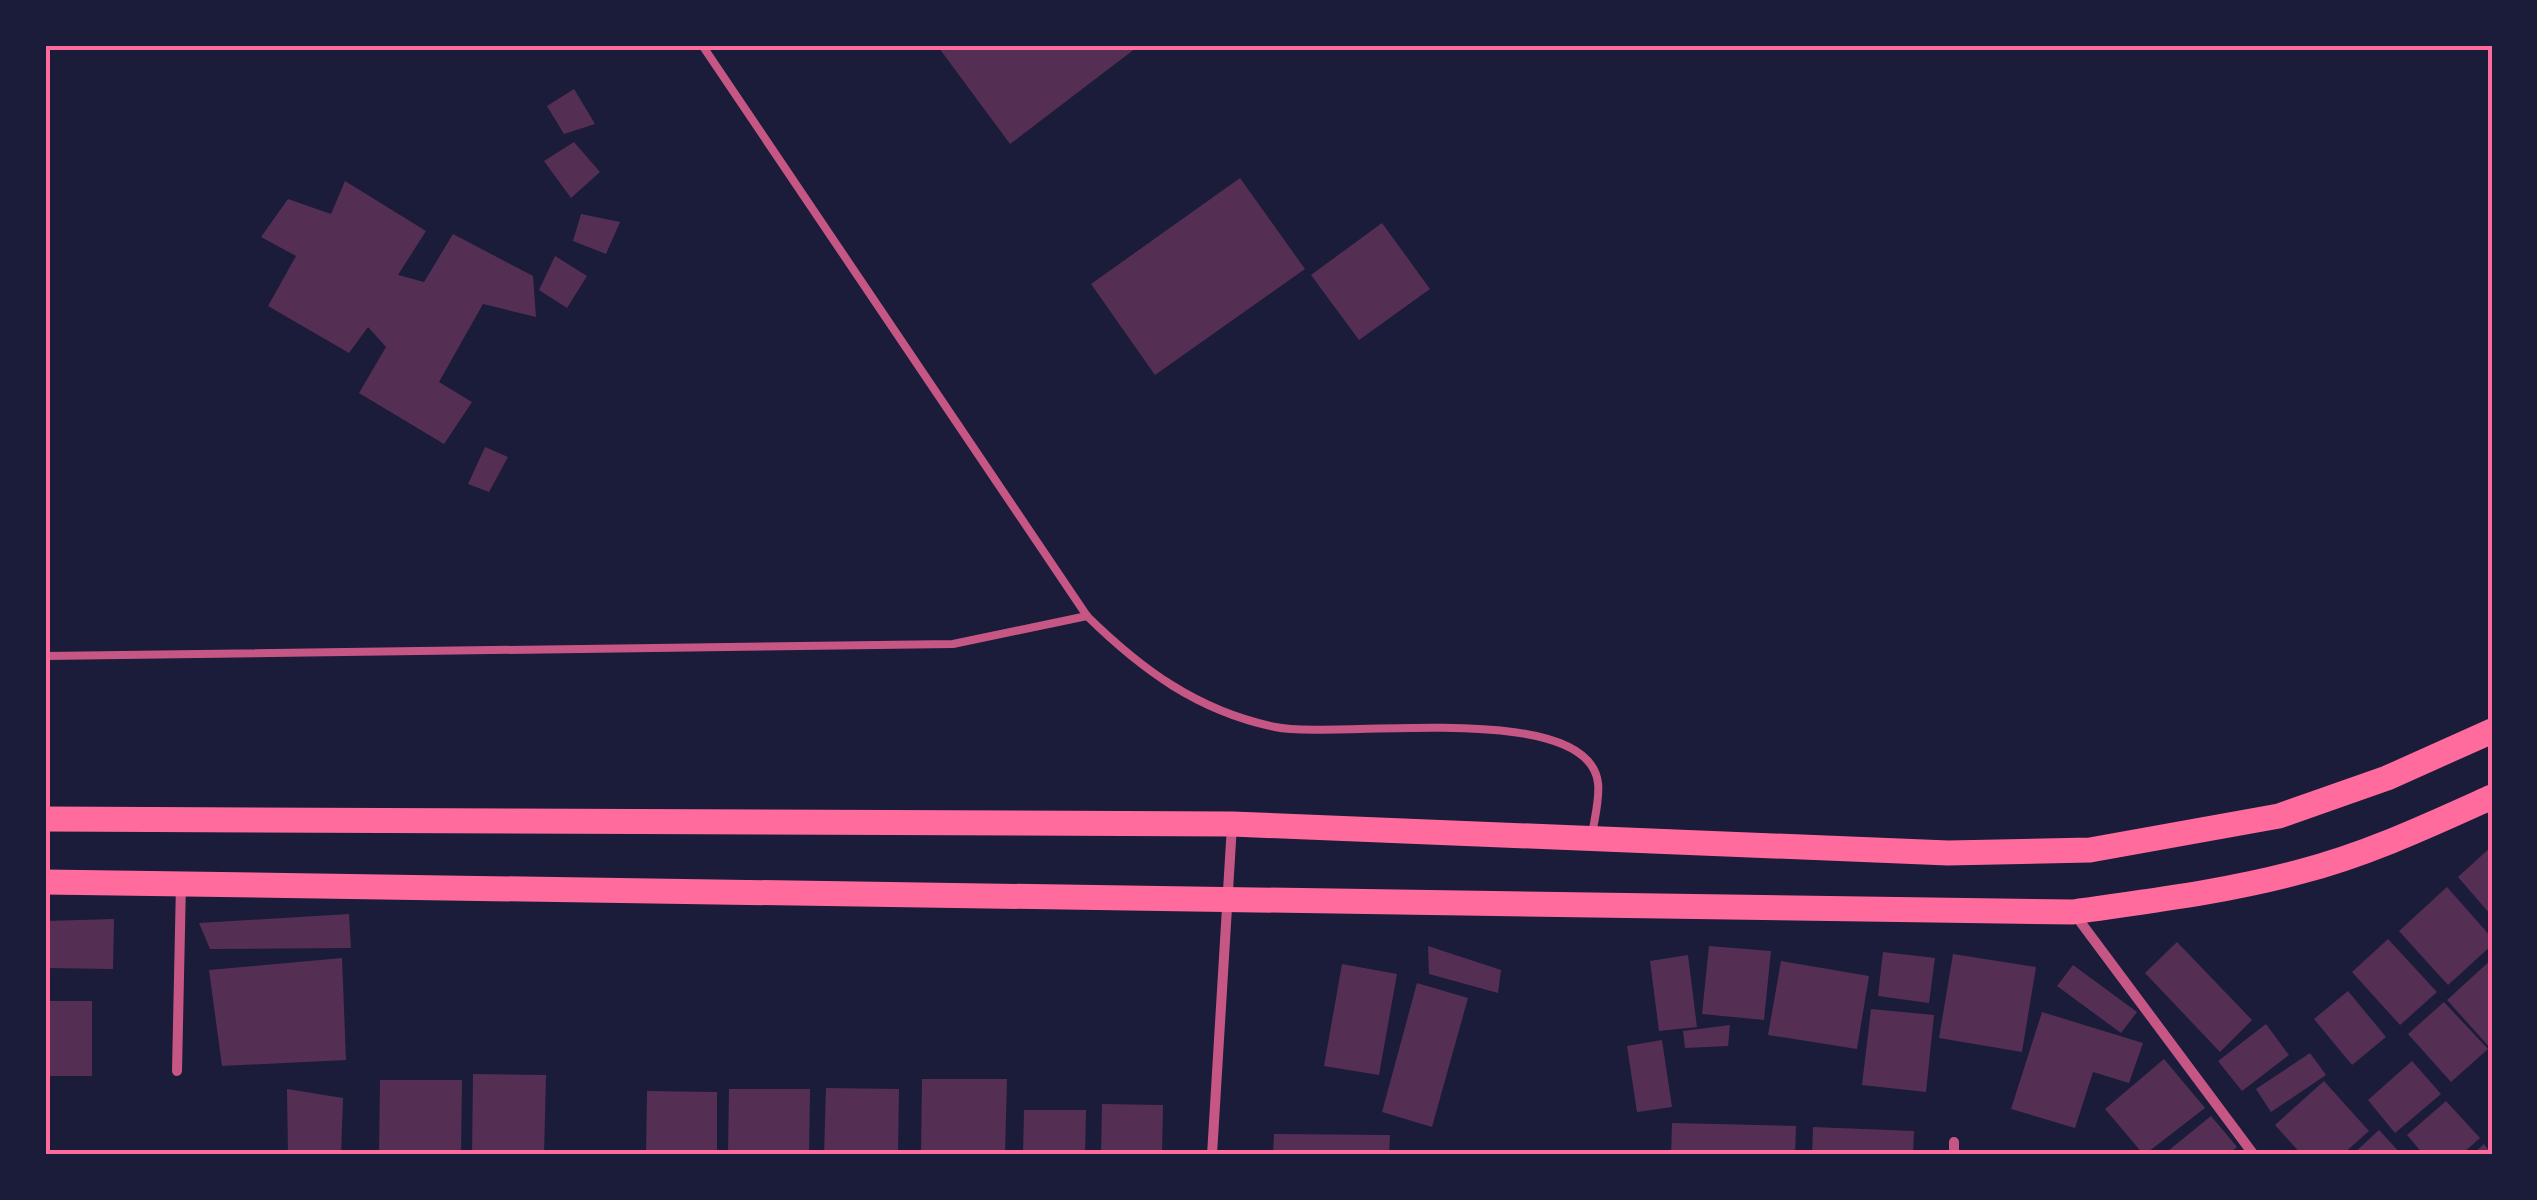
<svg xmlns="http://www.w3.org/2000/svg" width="2537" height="1200" viewBox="0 0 2537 1200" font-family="'PT Serif',serif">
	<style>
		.building { fill: #542f53 }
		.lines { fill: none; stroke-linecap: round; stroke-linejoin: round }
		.service { stroke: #c65784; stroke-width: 8 }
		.minor { stroke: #c65784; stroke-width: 10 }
		.primary { stroke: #ff6b9d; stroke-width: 25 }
		.neatline { fill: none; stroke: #ff6b9d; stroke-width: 4 }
	</style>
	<rect width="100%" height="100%" fill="#1b1b3a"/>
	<g class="building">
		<polygon points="943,45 1140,45 1010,144 939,48"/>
		<polygon points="574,89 595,124 564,134 547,106"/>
		<polygon points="574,142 600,172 571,198 544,161"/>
		<polygon points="1240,178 1305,269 1155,375 1091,284"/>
		<polygon points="345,181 426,231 398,275 424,282 453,234 533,276 536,317 483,304 439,382 472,402 444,444 359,393 386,347 368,327 349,353 268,306 296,256 261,237 288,199 331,214"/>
		<polygon points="581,214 620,222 606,254 573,241"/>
		<polygon points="1382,223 1430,289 1359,340 1311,275"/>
		<polygon points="555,256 587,276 567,308 539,290"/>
		<polygon points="485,447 508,457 489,492 468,484"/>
		<polygon points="2492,846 2492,912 2490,914 2458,877"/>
		<polygon points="2447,887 2492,938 2492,945 2448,985 2399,931"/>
		<polygon points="349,914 351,948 210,949 199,923"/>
		<polygon points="114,919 113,969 45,968 45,921"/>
		<polygon points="2388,939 2437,992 2400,1025 2352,972"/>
		<polygon points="2177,942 2252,1020 2220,1052 2145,973"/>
		<polygon points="1428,946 1501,970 1498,993 1429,974"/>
		<polygon points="1709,946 1771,951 1764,1020 1702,1014"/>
		<polygon points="1883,952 1935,958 1929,1003 1878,996"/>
		<polygon points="1953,954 2036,967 2022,1052 1939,1038"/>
		<polygon points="1688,955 1697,1027 1659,1031 1650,961"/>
		<polygon points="342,958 346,1060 222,1066 209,970"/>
		<polygon points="2492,959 2492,1050 2447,1000"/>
		<polygon points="1781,961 1869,976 1857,1049 1768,1035"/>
		<polygon points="1342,964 1397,974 1379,1075 1324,1066"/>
		<polygon points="2073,965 2137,1012 2121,1033 2057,986"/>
		<polygon points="1417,983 1468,998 1432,1127 1382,1112"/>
		<polygon points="2348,991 2386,1037 2352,1065 2314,1019"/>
		<rect x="45" y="1001" width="47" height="75"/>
		<polygon points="2444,1002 2488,1049 2451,1082 2408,1034"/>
		<polygon points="1871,1009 1934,1015 1926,1092 1862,1085"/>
		<polygon points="2042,1012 2143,1043 2129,1083 2093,1072 2075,1128 2011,1109"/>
		<polygon points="2266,1024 2289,1055 2242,1091 2218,1061"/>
		<polygon points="1730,1025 1728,1046 1685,1048 1683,1031"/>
		<polygon points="1662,1040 1672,1107 1637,1112 1627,1046"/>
		<polygon points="2310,1053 2326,1075 2271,1112 2256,1089"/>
		<polygon points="2164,1059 2205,1108 2144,1155 2105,1109"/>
		<polygon points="2412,1061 2441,1094 2395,1133 2368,1100"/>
		<polygon points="473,1074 546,1075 544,1155 472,1155"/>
		<polygon points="922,1079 1007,1079 1005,1155 921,1155"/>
		<polygon points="380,1080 462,1080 461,1155 379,1155"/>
		<polygon points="2324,1081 2369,1131 2342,1155 2302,1155 2275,1125"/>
		<polygon points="826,1088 899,1089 898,1155 824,1155"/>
		<polygon points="287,1089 343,1098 341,1155 288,1155"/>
		<polygon points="729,1089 810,1089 809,1155 728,1155"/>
		<polygon points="647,1091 717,1092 717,1155 646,1155"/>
		<polygon points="2446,1101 2480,1138 2461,1155 2424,1155 2407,1135"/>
		<polygon points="1102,1104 1163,1105 1162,1155 1101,1155"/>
		<polygon points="1024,1110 1086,1110 1085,1155 1023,1155"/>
		<polygon points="2211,1116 2237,1147 2227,1155 2163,1155"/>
		<polygon points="1672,1123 1796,1126 1795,1155 1671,1155"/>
		<polygon points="1813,1127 1914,1131 1913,1155 1812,1155"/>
		<polygon points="2379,1130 2402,1155 2352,1155"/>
		<polygon points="1274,1134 1390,1135 1389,1155 1273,1155"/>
		<polygon points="2484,1144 2492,1155 2472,1155"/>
	</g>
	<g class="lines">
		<g class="service">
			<path d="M702 45 1087 616C1142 670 1198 711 1275 727 1338 740 1588 698 1598 783 1600 799 1594 820 1592 836"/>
			<polyline points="45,656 953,644 1087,616"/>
		</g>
		<g class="minor">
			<polyline points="2073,912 2254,1155"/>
			<polyline points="177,1071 181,883"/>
			<polyline points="1212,1155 1232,825"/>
			<polyline points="1954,1155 1954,1142"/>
		</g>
		<g class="primary">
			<polyline points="45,819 1232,824 1948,853 2090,850 2279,816 2387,778 2492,731"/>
			<path d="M45 882 2073 912C2148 901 2225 892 2299 872 2366 855 2430 825 2492 797"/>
		</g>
	</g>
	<rect width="2537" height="1200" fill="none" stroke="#1b1b3a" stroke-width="95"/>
	<rect x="48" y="48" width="2442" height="1104" class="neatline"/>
</svg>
